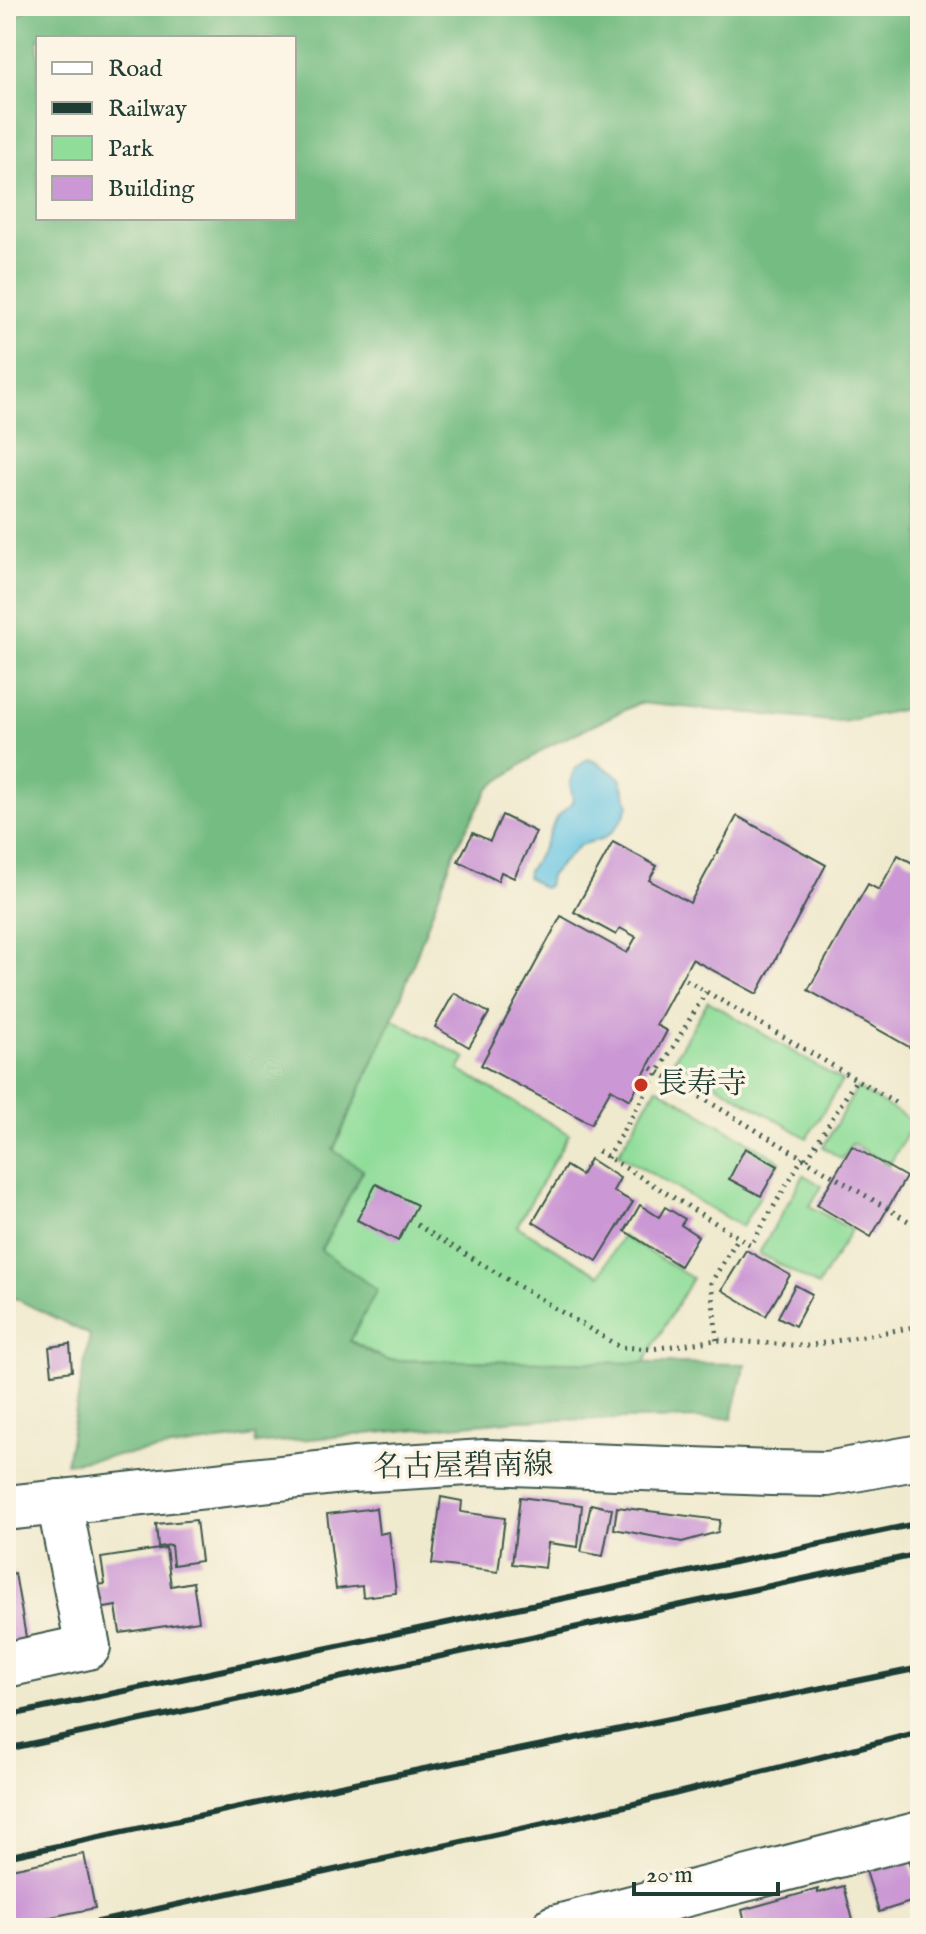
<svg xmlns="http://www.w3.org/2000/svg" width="926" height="1934" viewBox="0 0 926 1934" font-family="'IM FELL English','Noto Serif JP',serif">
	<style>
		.green { fill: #90dd9a; stroke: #588d67; stroke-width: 2 }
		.forest { fill: #74bc82; stroke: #4a7c5b; stroke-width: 2; fill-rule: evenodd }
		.water { fill: #66c5e4; stroke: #42818c; stroke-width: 2 }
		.building { fill: #cb97d4 }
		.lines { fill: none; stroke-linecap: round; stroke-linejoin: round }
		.minor-casing { stroke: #3e574b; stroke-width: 48 }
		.primary-casing { stroke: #3e574b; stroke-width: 48 }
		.path { stroke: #3e574b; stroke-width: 5; stroke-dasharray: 2 6; stroke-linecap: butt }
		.minor { stroke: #fff; stroke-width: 44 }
		.primary { stroke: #fff; stroke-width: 44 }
		.rail { stroke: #1f3d34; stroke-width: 6 }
		.poi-dot { fill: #c8321e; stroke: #fcf5e5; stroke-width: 3 }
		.labels { text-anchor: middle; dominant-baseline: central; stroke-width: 7; stroke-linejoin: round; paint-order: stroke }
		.poi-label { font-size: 30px; fill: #1f3d34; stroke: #fcf5e5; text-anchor: start }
		.street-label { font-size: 30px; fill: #1f3d34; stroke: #fcf5e5 }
	</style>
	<rect width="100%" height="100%" fill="#fcf5e5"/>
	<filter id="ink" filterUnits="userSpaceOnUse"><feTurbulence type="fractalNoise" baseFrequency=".0125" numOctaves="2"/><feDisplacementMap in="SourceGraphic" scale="16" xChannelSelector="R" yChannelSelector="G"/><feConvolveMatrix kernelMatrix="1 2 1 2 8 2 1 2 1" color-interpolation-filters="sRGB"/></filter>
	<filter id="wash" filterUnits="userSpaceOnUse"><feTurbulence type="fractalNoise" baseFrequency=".006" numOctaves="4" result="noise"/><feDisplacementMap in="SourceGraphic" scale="32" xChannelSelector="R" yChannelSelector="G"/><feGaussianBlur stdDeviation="1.8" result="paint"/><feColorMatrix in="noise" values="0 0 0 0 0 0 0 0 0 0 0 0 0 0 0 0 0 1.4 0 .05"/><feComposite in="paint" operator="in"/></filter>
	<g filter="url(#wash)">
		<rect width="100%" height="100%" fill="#efe9cd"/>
		<g class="green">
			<polygon points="708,1001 842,1081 807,1138 674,1059"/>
			<polygon points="392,1019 466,1058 459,1070 569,1134 517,1226 600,1275 622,1236 692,1278 643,1364 386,1360 350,1340 321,1250 363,1171 333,1151"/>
			<polygon points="657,1087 780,1161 742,1227 618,1154"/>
			<polygon points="857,1088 914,1122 889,1165 852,1143 842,1159 823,1147"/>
			<polygon points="804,1175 822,1186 810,1206 851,1230 818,1286 759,1253"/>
		</g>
		<path class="forest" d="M30 6H920V706L842 722 639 703 547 747 489 788 455 850 397 1008 333 1150 363 1170 321 1250 377 1290 350 1341 386 1360 745 1364 732 1418 519 1420 256 1444 255 1436 66 1463 90 1335 6 1294V26ZM38 38H294V218H38Z"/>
		<polygon class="water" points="588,759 596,762 620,778 629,805 623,818 613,831 604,838 580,845 556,869 550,876 548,886 543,888 527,877 528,871 542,850 556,818 571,804 573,800 570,783 574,770"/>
		<g id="blocks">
			<g class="building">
				<polygon points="502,815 536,832 514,878 501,872 498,881 458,861 473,833 490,841"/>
				<polygon points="737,816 826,865 757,994 692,959 656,1025 667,1031 630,1100 611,1089 591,1124 481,1065 561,916 627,953 636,937 620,928 616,935 574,912 613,842 657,866 649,880 690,903"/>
				<polygon points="898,855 920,867 920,1053 808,990 868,884 879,890"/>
				<polygon points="454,993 489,1013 469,1047 435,1027"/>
				<polygon points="852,1146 906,1177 871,1237 817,1205"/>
				<polygon points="745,1148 778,1166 761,1196 729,1179"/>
				<polygon points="590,1159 620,1178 613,1191 633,1202 597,1261 533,1222 566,1166 581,1175"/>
				<polygon points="376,1184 417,1205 398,1241 357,1220"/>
				<polygon points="640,1205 659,1217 665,1207 685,1219 681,1225 698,1236 680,1266 625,1231"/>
				<polygon points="746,1250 790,1275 766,1316 722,1290"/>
				<polygon points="795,1285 812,1294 795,1326 778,1317"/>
				<polygon points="70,1344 72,1371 52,1374 49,1347"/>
				<polygon points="441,1497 462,1501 461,1512 505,1518 498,1572 432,1564"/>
				<polygon points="520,1497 582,1505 578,1547 548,1543 545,1568 512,1564"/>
				<polygon points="591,1504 612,1509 603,1556 581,1552"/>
				<polygon points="617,1507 720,1520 718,1532 682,1542 614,1529"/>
				<polygon points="376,1508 379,1534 389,1532 396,1593 363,1597 362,1586 336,1589 327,1514"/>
				<polygon points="196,1520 201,1561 173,1565 171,1545 158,1547 156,1524"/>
				<polygon points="166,1548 171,1586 193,1582 199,1621 120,1633 116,1606 99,1609 95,1585 105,1584 101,1558"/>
				<polygon points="15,1573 28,1649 6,1653 6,1575"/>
				<polygon points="84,1854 95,1908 6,1926 6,1870"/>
				<polygon points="908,1859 920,1899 879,1912 866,1871"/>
				<polygon points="844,1886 855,1928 746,1928 742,1910 818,1889 818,1893"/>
			</g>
		</g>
	</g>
	<g filter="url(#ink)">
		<use href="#blocks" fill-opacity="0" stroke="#3e574b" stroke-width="2"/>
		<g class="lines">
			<g class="minor-casing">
				<g id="minor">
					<polyline points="6,1665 88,1647 59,1502"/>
					<polyline points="554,1928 920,1834"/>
				</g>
			</g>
			<g class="primary-casing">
				<polyline id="primary" points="6,1508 353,1470 485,1462 771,1473 827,1474 920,1457"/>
			</g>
			<g class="path">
				<polyline points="686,980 900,1105"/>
				<polyline points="652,1068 920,1228"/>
				<polyline points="598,1151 751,1245 803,1157"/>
				<polyline points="607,1158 706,992"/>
				<polyline points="807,1159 856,1080"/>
				<polyline points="417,1225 620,1347 651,1349 717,1340 807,1346 920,1326"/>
				<polyline points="717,1340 711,1283 738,1238"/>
			</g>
			<use href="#minor" class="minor"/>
			<use href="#primary" class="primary"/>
			<g class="rail">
				<polyline points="6,1716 920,1523"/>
				<polyline points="6,1749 920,1554"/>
				<polyline points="6,1857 301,1794 920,1668"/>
				<polyline points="71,1928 634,1804 920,1732"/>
			</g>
		</g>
	</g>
	<circle class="poi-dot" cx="641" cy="1085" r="8"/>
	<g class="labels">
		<g class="poi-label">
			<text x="657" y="1085">長寿寺</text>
		</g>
		<g class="street-label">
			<text transform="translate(463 1467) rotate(-1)">名古屋碧南線</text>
		</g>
	</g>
	<rect width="926" height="1934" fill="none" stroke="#fcf5e5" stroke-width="32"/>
	<rect x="36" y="36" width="260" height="184" fill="#fcf5e5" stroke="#a4ab9e" stroke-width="2"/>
	<rect x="52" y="62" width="40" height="12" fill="#ffffff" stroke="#a4ab9e" stroke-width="2"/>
	<text x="108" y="76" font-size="24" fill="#1f3d34">Road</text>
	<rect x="52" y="102" width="40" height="12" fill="#1f3d34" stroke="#a4ab9e" stroke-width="2"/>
	<text x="108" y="116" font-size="24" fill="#1f3d34">Railway</text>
	<rect x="52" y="136" width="40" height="24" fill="#90dd9a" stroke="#a4ab9e" stroke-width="2"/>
	<text x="108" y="156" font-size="24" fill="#1f3d34">Park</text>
	<rect x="52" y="176" width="40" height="24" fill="#cb97d4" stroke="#a4ab9e" stroke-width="2"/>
	<text x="108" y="196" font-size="24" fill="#1f3d34">Building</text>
	<path d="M634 1882v12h144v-12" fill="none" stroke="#1f3d34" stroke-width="4"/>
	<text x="646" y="1882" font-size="24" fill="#1f3d34" stroke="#fcf5e5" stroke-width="6" paint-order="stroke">20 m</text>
</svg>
